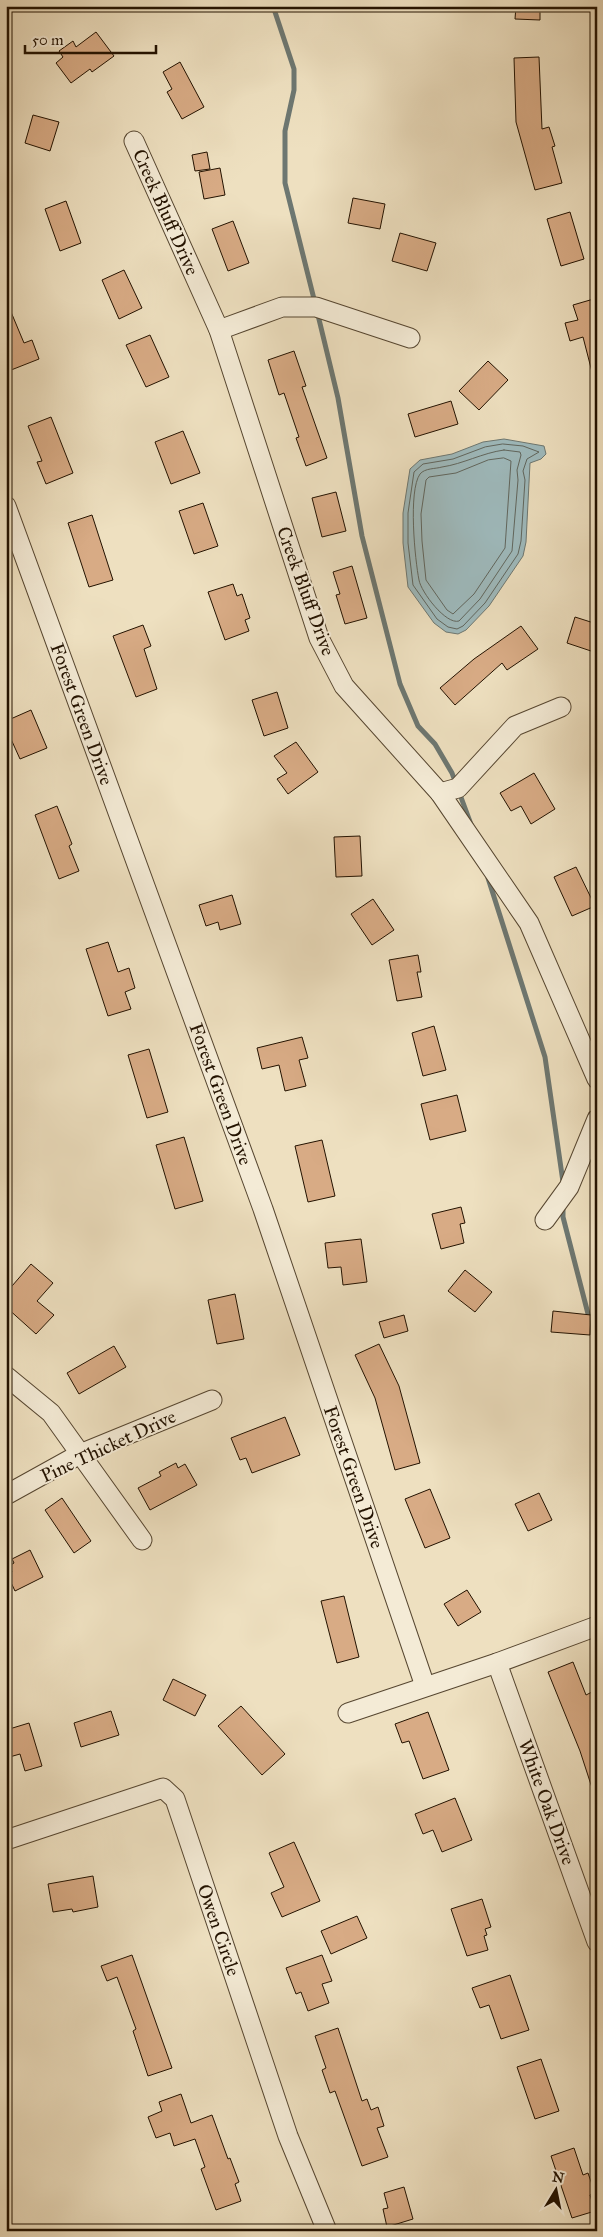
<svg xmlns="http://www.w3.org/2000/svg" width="603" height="2237" viewBox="0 0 603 2237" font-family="'IM FELL Great Primer',serif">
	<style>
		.water { fill: #9ebabd; stroke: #6d7771 }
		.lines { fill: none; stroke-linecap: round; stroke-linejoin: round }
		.shore { stroke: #60665e; stroke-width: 1 }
		.stream { stroke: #6d7771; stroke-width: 5 }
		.building { fill: #d8ab85; stroke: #231200 }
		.minor-casing { stroke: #564630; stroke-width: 21 }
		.minor { stroke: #f4ebd6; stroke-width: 19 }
		.labels { text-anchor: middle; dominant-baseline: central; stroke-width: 4; stroke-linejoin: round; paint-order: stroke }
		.street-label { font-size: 19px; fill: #231200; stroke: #f4ebd6 }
	</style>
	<rect width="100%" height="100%" fill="#eee0c0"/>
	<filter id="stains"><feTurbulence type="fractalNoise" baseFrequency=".004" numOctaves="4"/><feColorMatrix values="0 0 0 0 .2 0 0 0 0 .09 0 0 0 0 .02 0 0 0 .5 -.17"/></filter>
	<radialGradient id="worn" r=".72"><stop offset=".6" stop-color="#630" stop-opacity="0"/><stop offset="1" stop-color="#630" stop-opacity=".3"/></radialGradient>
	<polygon class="water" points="504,439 544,446 546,454 541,459 530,463 526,542 523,556 489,606 466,630 458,634 446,632 434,623 408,587 403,543 403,513 410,469 420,460 452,454 483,442"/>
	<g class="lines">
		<g class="shore">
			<polygon points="503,444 523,446 539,452 527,459 523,471 525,480 521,541 518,554 485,603 463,626 457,629 448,627 437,619 413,585 408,543 408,513 414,472 423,464 453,459 485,447"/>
			<path d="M504 450 520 452 521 455 517 470 518 480 512 551 480 599 459 621C446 625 421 592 419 580 415 560 408 491 420 474 425 468 435 469 442 467 463 464 482 453 504 450Z"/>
			<polygon points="504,458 511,461 505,548 474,594 453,614 447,610 426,580 422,541 421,514 426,480 429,477 456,473 488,460"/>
		</g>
		<g class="stream">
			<polyline points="273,6 294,69 294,90 285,131 285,183 315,303"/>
			<polyline points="317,311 338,398 362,536 400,684 418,726 435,744 452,773 472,827"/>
			<polyline points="488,878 545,1057 563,1182"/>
			<polyline points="563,1205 563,1217 594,1337 597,1358"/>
		</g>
	</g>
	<g class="building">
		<polygon points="516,6 540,6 540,20 515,19"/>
		<polygon points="96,32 114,56 92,72 90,69 71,83 56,63 63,57 59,51 73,41 76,47"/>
		<polygon points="539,57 542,129 549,127 555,146 552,147 562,183 535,190 516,122 514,58"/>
		<polygon points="180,62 204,107 182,119 167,92 172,89 163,72"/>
		<polygon points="33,115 59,122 50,151 25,143"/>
		<polygon points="207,152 210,169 195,171 192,155"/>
		<polygon points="220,168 225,195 204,199 199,172"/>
		<polygon points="353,198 385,204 380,229 348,223"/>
		<polygon points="66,201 81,243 60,251 45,209"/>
		<polygon points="570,212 584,259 561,266 547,219"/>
		<polygon points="233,221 249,263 228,271 212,229"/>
		<polygon points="400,233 436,243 427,271 392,261"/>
		<polygon points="124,270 142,308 119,319 102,280"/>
		<polygon points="597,298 597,372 592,372 583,337 570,341 565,323 578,320 573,305"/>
		<polygon points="6,300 24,343 32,340 39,359 6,372"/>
		<polygon points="150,335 169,377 146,387 126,345"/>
		<polygon points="294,351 306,386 302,387 327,458 306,466 296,438 299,437 284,393 279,395 268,360"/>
		<polygon points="488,361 508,380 479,410 459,391"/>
		<polygon points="451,401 458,424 415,437 408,414"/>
		<polygon points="51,417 73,473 46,484 37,462 42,461 28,426"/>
		<polygon points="183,431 200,473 171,484 155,442"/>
		<polygon points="336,492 346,531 322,537 312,498"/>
		<polygon points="203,503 218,546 194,554 179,511"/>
		<polygon points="92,515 113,580 89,587 68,523"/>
		<polygon points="352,566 367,618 345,624 336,595 340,594 333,572"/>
		<polygon points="233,584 237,596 242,594 250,618 245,620 249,631 225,640 208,592"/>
		<polygon points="575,617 597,624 597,653 567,643"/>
		<polygon points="143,625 151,646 144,649 157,689 136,697 113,636"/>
		<polygon points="521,626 538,649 507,670 502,663 455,705 440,688 474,659"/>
		<polygon points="277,692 288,728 264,736 252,700"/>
		<polygon points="31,710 47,748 20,759 6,728 6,721"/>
		<polygon points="296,742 318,772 288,794 277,779 287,773 274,756"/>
		<polygon points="534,773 555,809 531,824 521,806 511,811 500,793"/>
		<polygon points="57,806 72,844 69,846 79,871 59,879 35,815"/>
		<polygon points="360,836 362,876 336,877 334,837"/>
		<polygon points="576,867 595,906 572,916 554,877"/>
		<polygon points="232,895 241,924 220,930 218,922 206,926 199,905"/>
		<polygon points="373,899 394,930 372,945 351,914"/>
		<polygon points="108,942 118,972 129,968 135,988 125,992 131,1009 108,1016 86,949"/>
		<polygon points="418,955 421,972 417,972 422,997 397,1001 389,960"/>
		<polygon points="434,1026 446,1070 423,1076 412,1033"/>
		<polygon points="302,1037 308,1058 299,1060 306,1086 285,1091 279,1065 262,1069 257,1048"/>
		<polygon points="149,1049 168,1112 147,1118 128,1055"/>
		<polygon points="457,1095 466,1131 430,1140 421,1104"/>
		<polygon points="184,1137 203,1201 175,1209 156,1145"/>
		<polygon points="322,1140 335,1196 308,1202 295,1146"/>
		<polygon points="461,1207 465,1223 460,1224 464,1243 441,1249 432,1214"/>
		<polygon points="361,1239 367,1282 343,1285 341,1267 328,1268 325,1243"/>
		<polygon points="31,1264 53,1283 37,1301 54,1315 36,1334 6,1307 6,1293"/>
		<polygon points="465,1270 492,1292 475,1312 448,1291"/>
		<polygon points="235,1294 244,1339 217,1344 208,1300"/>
		<polygon points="553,1311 591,1315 590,1335 551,1332"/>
		<polygon points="404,1315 408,1331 384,1338 379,1322"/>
		<polygon points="379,1344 399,1386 420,1463 395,1470 375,1398 355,1355"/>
		<polygon points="114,1346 126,1367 79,1394 67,1373"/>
		<polygon points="285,1417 300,1455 252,1473 246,1458 240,1460 231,1438"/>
		<polygon points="176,1463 178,1468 185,1464 197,1485 150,1510 138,1488 161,1476 159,1472"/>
		<polygon points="430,1489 450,1538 425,1548 405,1499"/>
		<polygon points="539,1493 552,1520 528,1531 515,1504"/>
		<polygon points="62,1498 91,1541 74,1553 45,1510"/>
		<polygon points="30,1550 43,1577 15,1591 7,1574 12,1572 9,1566 14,1563 12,1559"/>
		<polygon points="467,1590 481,1612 458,1626 444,1604"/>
		<polygon points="344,1596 359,1657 337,1663 321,1601"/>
		<polygon points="573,1662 586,1695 592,1692 597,1705 597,1797 595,1797 580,1751 548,1672"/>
		<polygon points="173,1679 206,1695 195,1716 163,1700"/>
		<polygon points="241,1706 285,1754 262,1775 218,1726"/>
		<polygon points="111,1711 119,1735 81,1747 74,1723"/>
		<polygon points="428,1712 449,1770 423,1779 409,1741 402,1743 395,1724"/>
		<polygon points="29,1723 42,1766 25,1771 20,1754 6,1758 6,1730"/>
		<polygon points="455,1798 472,1840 442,1852 433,1830 423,1834 415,1814"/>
		<polygon points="294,1842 320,1901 282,1917 271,1893 284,1887 269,1853"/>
		<polygon points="93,1876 98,1907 73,1912 72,1909 53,1912 48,1884"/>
		<polygon points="482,1899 491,1927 485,1929 487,1935 484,1936 488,1950 467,1956 451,1909"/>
		<polygon points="357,1916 367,1938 331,1954 321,1931"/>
		<polygon points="132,1955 172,2068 148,2076 133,2031 136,2029 117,1977 107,1981 101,1966"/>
		<polygon points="322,1955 332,1981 322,1984 329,2003 308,2011 301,1992 296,1994 286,1968"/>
		<polygon points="510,1975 529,2030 501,2039 489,2005 480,2008 472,1988"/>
		<polygon points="338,2028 362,2101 367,2099 371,2110 378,2107 384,2126 377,2128 388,2157 362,2166 335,2091 330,2093 322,2070 326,2068 315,2036"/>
		<polygon points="541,2059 559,2111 535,2119 517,2067"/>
		<polygon points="181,2094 191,2123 212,2115 228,2159 230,2158 239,2182 235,2184 241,2201 216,2210 201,2169 205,2167 195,2139 174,2146 170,2133 156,2138 148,2117 162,2111 159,2102"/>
		<polygon points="574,2148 583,2175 588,2173 595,2193 590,2195 595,2211 572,2218 551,2156"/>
		<polygon points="404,2187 413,2219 387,2227 383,2209 388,2208 384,2193"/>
	</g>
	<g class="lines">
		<g class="minor-casing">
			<g id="minor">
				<polyline points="134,141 219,330 319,638 344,686 440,793 529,923 597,1079"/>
				<polyline points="219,330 282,307 316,307 410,338"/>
				<polyline points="6,506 263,1209 425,1686"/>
				<polyline points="440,793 458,788 515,726 561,707"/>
				<polyline points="545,1220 569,1187 597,1119"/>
				<polyline points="6,1376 51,1413 142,1540"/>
				<polyline points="6,1495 80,1454 212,1400"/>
				<polyline points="497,1663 597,1942"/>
				<polyline points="348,1713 497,1663 597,1626"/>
				<polyline points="6,1840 163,1788 175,1799 288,2136 327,2231"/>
			</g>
		</g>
		<use href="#minor" class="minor"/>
	</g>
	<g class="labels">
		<g class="street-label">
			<text transform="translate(166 212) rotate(66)">Creek Bluff Drive</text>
			<text transform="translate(306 591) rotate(70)">Creek Bluff Drive</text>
			<text transform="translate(82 714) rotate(70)">Forest Green Drive</text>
			<text transform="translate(221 1094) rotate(70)">Forest Green Drive</text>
			<text transform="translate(108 1446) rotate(-25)">Pine Thicket Drive</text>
			<text transform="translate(354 1477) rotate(71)">Forest Green Drive</text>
			<text transform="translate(547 1802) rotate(70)">White Oak Drive</text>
			<text transform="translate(219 1930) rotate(71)">Owen Circle</text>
		</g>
	</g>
	<rect width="603" height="2237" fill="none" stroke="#eee0c0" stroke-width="25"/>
	<rect x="8" y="8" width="588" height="2222" fill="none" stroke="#231200" stroke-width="2.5"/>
	<rect x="12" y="12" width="578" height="2212" fill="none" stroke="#231200"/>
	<g transform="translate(556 2190) rotate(10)" stroke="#f4ebd6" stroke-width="4" paint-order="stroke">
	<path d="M0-4L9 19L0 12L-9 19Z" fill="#231200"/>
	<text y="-8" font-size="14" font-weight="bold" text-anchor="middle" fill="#231200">N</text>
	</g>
	<path d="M25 45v8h131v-8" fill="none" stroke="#231200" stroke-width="2.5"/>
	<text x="32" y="45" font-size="15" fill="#231200" stroke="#f4ebd6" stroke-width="4" paint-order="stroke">50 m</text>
	<rect width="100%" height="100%" filter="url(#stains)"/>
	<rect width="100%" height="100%" fill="url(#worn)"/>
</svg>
